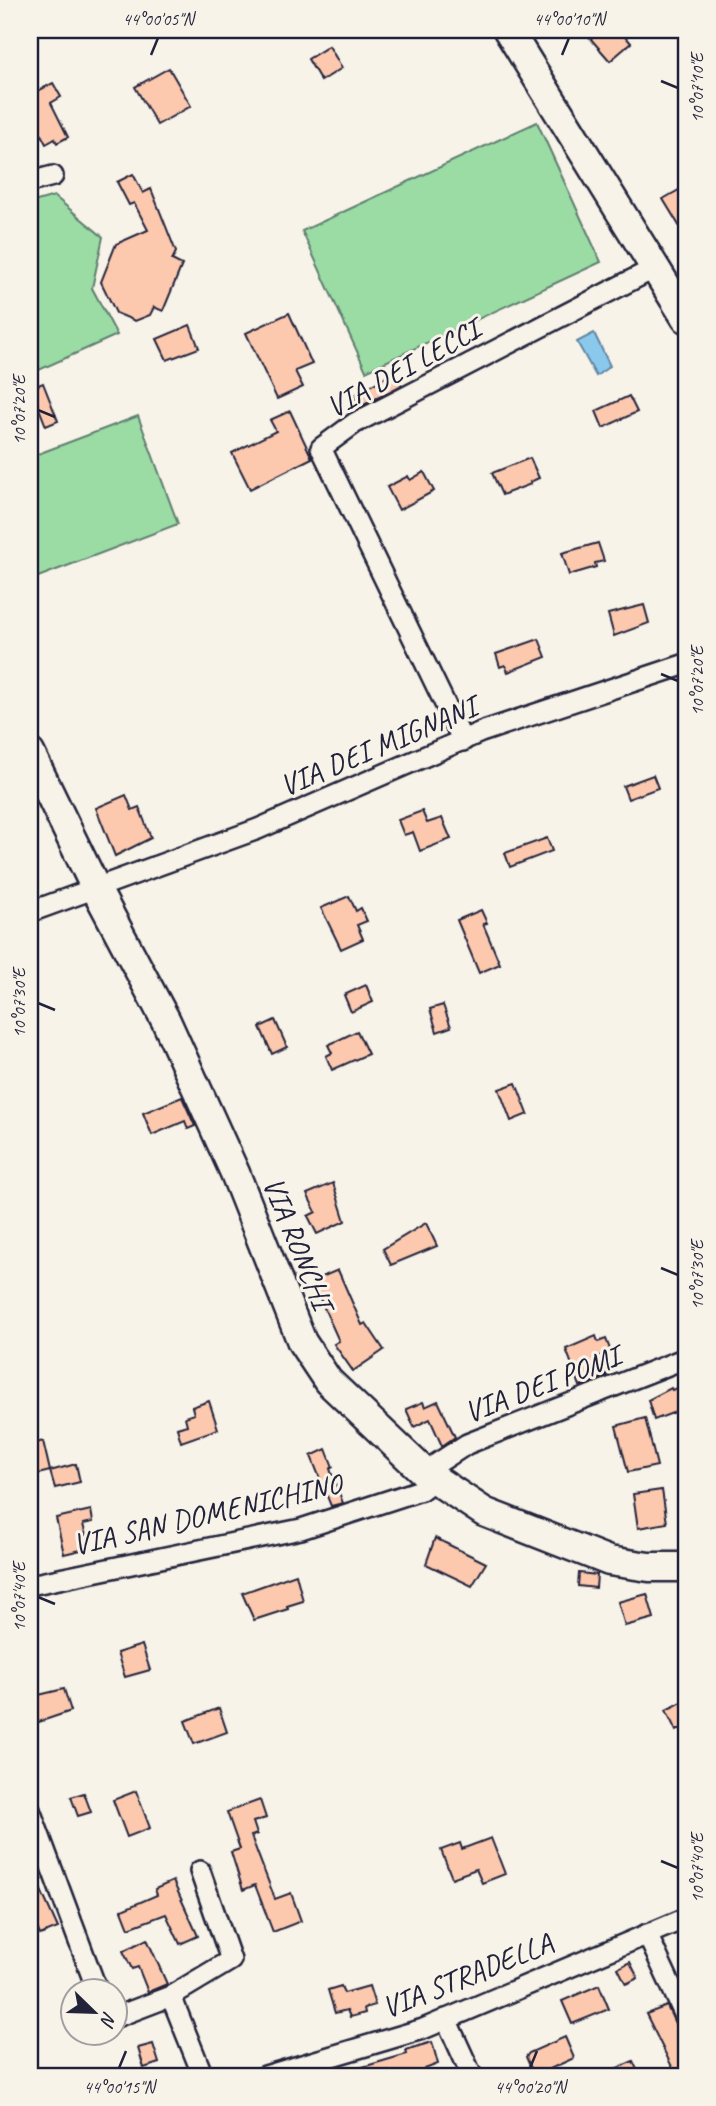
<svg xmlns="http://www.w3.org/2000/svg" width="716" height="2106" viewBox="0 0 716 2106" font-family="Caveat,sans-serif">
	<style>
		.green { fill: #9bdba4; stroke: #5e7e70; stroke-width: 2 }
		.water { fill: #8bc9ec; stroke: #6186a5; stroke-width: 2 }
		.building { fill: #fdc9ae; stroke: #22223b; stroke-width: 2 }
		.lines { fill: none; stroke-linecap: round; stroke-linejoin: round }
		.street-casing { stroke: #22223b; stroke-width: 24 }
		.secondary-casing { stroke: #22223b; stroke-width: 33 }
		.street { stroke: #f7f3e8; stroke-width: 19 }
		.secondary { stroke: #f7f3e8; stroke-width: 28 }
		.ticks { fill: none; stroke: #22223b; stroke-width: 2.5 }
		.labels { text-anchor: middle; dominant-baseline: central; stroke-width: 6; stroke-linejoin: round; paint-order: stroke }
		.street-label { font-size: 30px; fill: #22223b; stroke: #f7f3e8 }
		.neatline { fill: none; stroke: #22223b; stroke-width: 2.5 }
		.ticks-label { font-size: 18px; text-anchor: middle; fill: #22223b }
	</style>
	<rect width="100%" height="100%" fill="#f7f3e8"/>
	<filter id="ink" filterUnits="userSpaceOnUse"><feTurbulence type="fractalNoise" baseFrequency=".0143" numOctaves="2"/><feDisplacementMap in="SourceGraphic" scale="14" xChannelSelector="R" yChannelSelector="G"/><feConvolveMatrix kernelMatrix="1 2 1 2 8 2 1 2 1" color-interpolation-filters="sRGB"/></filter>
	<g filter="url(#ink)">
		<g class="green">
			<polygon points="537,122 601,262 366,371 302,231"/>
			<polygon points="54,196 103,237 92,288 117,335 30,374 30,203"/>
			<polygon points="138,416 178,524 30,580 30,457"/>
		</g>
		<polygon class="water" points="594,333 610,366 596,376 577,342"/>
		<g class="building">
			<polygon points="583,30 620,30 631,43 610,61"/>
			<polygon points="329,46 342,68 321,81 308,59"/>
			<polygon points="169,68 191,106 157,125 135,87"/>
			<polygon points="53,83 61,97 51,103 68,137 57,143 55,139 46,144 32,117 37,114 30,95"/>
			<polygon points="133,174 143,193 151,189 176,252 172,260 182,265 163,311 154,307 150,315 135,321 116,313 101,282 116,244 148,230 134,203 129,205 117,182"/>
			<polygon points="686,186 686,237 663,199"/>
			<polygon points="289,313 312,364 295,371 303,387 277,399 246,333"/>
			<polygon points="190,325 199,348 167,360 157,339"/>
			<polygon points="394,372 402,385 360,407 353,396"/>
			<polygon points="43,383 58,421 46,426 31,388"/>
			<polygon points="629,396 637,412 603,428 596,411"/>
			<polygon points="290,411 312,458 250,489 232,453 276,431 270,420"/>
			<polygon points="530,458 539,478 530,482 531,484 502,495 492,473"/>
			<polygon points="424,472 434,491 399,510 387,487 408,476 410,480"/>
			<polygon points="598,543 604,561 595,563 596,567 569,575 562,553"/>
			<polygon points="644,605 649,623 614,636 608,614"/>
			<polygon points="539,639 546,657 508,672 505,665 500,667 496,654"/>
			<polygon points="653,775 658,788 628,799 623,786"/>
			<polygon points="126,795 132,810 139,807 151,838 115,856 96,808"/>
			<polygon points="422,811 427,823 442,818 451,839 420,851 413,832 404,835 398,820"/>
			<polygon points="547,838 552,851 510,867 505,853"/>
			<polygon points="349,896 356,911 361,908 367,921 357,925 363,939 341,949 321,908"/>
			<polygon points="481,910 487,923 483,924 500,964 479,973 457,920"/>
			<polygon points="366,985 373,1002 351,1012 344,995"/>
			<polygon points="443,1005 451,1027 437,1032 430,1009"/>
			<polygon points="275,1020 287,1047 272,1054 260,1027"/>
			<polygon points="357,1031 368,1054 332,1070 326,1056 332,1053 328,1045"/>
			<polygon points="516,1083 528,1114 511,1121 499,1089"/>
			<polygon points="182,1097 195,1126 188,1129 185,1121 152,1135 143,1113"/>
			<polygon points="333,1183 345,1221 317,1234 308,1216 316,1212 307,1194"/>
			<polygon points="426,1223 437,1246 391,1265 383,1249"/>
			<polygon points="338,1270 362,1325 366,1323 384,1350 353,1371 334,1344 339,1341 312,1281"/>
			<polygon points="596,1336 598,1342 606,1339 611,1352 598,1357 607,1376 580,1386 566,1349"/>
			<polygon points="686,1385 686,1408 654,1420 648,1400 671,1388 672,1390"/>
			<polygon points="209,1401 218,1429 181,1442 177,1428 187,1425 185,1417 194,1414 192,1407"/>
			<polygon points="438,1401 455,1437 442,1446 430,1419 414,1427 406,1409 423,1402 425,1407"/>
			<polygon points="645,1418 657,1466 628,1472 616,1426"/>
			<polygon points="43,1441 50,1471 30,1476 30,1445"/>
			<polygon points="326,1449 333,1467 330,1469 343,1503 331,1506 311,1456"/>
			<polygon points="76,1464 80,1482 55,1488 50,1471"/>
			<polygon points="662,1490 667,1523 638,1528 633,1494"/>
			<polygon points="91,1510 93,1522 83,1524 89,1548 64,1554 56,1518"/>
			<polygon points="435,1538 486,1563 472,1586 426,1564"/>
			<polygon points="579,1573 597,1575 596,1588 578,1586"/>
			<polygon points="296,1574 303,1601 287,1606 288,1609 254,1620 242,1593"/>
			<polygon points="647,1594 654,1618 625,1626 618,1602"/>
			<polygon points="142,1645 150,1670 125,1677 117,1653"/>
			<polygon points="64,1689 71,1711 36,1723 30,1697"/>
			<polygon points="686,1700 686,1726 676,1731 666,1710"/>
			<polygon points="219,1708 227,1732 194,1744 185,1721"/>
			<polygon points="136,1791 150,1828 127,1837 113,1800"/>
			<polygon points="84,1793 91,1812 78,1816 71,1797"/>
			<polygon points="260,1800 266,1818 253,1822 257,1834 251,1836 275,1899 291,1893 301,1921 273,1932 255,1885 243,1890 231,1852 240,1849 227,1812"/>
			<polygon points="491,1838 505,1874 482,1883 476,1869 452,1878 441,1850 460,1843 462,1849"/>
			<polygon points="30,1866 58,1928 40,1935 30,1911"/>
			<polygon points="173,1881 198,1936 180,1944 166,1914 129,1928 122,1910 157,1895 155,1889"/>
			<polygon points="147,1939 167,1984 148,1992 138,1967 132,1969 123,1951"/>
			<polygon points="630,1962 638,1978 626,1984 618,1968"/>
			<polygon points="599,1985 609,2009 572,2024 562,2001"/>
			<polygon points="341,1986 344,1993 369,1986 375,2005 364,2008 365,2013 350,2017 347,2010 335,2013 328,1990"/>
			<polygon points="667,2006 686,2047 686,2070 676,2075 646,2014"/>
			<polygon points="565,2037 574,2058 539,2074 533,2073 526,2057 529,2053"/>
			<polygon points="432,2042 438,2064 425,2069 426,2076 390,2076 388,2071 376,2076 342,2076 342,2073 407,2054 406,2050"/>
			<polygon points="153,2044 159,2063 144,2068 138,2048"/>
			<polygon points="633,2061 640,2076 599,2076"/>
		</g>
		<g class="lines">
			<g class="street-casing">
				<g id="street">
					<polyline points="30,182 53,176"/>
					<polyline points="463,741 321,448 355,423 655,268"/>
					<polyline points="30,912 258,829 481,732 686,664"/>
					<polyline points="424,1472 467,1444 686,1358"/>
					<polyline points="30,1585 301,1529 421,1490 434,1480"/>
					<polyline points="30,1810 97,1990"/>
					<polyline points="647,1934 686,2018"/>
					<polyline points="171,1996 231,1960 200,1871"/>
					<polyline points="116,2017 171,1996 203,2076"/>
					<polyline points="446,2019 472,2076"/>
					<polyline points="265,2076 423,2029 686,1918"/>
				</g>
			</g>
			<g class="secondary-casing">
				<g id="secondary">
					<polyline points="508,30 686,318"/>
					<polyline points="30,753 96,889 166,1021 235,1173 302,1342 328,1381 424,1472 484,1512 609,1561 649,1567 686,1567"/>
				</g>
			</g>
			<use href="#street" class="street"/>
			<use href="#secondary" class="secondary"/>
		</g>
	</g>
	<path class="ticks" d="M151 55 158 38M562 55 569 38M661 81 678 88M38 410 55 417M661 674 678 681M38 1003 55 1010M661 1268 678 1275M38 1597 55 1604M661 1861 678 1868M119 2068 126 2051M530 2068 537 2051"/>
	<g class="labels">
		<g class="street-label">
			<text transform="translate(403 368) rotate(-29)">VIA DEI LECCI</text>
			<text transform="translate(378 746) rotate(-23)">VIA DEI MIGNANI</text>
			<text transform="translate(298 1243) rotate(68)">VIA RONCHI</text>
			<text transform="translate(542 1384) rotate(-21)">VIA DEI POMI</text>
			<text transform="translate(207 1514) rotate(-13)">VIA SAN DOMENICHINO</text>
			<text transform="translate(467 1975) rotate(-22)">VIA STRADELLA</text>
		</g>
	</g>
	<rect width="716" height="2106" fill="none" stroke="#f7f3e8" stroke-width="77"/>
	<g transform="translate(94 2012) rotate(113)"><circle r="33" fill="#f7f3e8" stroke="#a29fa3" stroke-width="2"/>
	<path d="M0-5L12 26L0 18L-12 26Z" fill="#22223b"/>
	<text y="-10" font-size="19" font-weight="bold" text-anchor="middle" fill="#22223b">N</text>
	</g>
	<rect x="38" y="38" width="640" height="2030" class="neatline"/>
	<g class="ticks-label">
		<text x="158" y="25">44°00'05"N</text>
		<text x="569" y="25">44°00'10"N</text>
		<text transform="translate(697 88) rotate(-90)" y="6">10°07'10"E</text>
		<text transform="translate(19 410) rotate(-90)" y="6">10°07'20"E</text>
		<text transform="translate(697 681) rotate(-90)" y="6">10°07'20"E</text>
		<text transform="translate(19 1003) rotate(-90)" y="6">10°07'30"E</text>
		<text transform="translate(697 1275) rotate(-90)" y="6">10°07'30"E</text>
		<text transform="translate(19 1597) rotate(-90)" y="6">10°07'40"E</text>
		<text transform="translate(697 1868) rotate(-90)" y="6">10°07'40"E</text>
		<text x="119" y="2093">44°00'15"N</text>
		<text x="530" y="2093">44°00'20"N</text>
	</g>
</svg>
